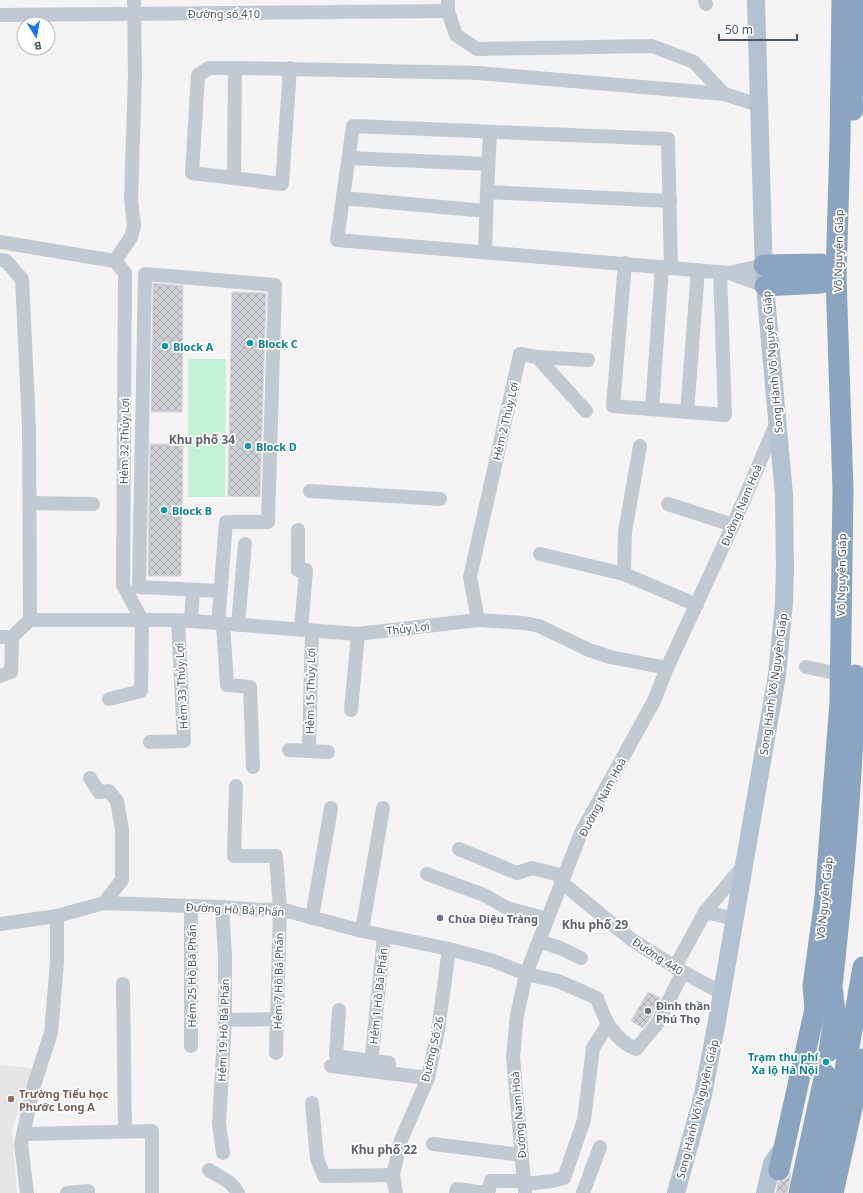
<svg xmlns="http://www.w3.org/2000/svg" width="863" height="1193" viewBox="0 0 863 1193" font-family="'Noto Sans',sans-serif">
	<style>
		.education { fill: #e6e4e5 }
		.green { fill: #c3f1d5 }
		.building { fill: url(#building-cross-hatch); stroke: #d7d9de }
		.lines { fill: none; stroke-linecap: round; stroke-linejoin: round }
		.minor { stroke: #c1cad2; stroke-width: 14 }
		.major { stroke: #b3c2d1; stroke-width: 18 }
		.highway { stroke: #8ba5c1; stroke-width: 21 }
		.culture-dot { fill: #0f9aa8; stroke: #fff; stroke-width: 1.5 }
		.worship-dot { fill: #6b7280; stroke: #fff; stroke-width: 1.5 }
		.education-dot { fill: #8d6e63; stroke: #fff; stroke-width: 1.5 }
		.labels { text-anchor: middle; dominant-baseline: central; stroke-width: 3.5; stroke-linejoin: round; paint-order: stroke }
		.street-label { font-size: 11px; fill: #4a5661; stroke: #fff }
		.culture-label { font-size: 11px; font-weight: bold; fill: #0d838f; stroke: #fff; text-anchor: start }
		.worship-label { font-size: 11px; font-weight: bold; fill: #5b616d; stroke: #fff; text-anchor: start }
		.education-label { font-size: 11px; font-weight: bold; fill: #785e54; stroke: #fff; text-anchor: start }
		.neighbourhood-label { font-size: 12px; font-weight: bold; fill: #5f6368; stroke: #fff }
	</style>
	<defs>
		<pattern id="building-cross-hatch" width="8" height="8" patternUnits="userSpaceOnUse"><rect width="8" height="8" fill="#cdcfd5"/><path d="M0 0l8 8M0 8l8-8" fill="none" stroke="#a8abb0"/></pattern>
	</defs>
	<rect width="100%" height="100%" fill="#f5f3f3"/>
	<polygon class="education" points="0,1065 32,1068 12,1130 17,1193 0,1193"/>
	<polygon class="green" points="188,359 226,359 225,497 188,497"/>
	<g class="building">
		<polygon points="153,283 183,286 182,412 151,412"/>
		<polygon points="232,292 266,293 260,497 228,496"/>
		<polygon points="150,444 183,444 181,576 148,576"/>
		<polygon points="648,992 660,998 650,1019 643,1028 631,1021"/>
		<polygon points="817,1053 821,1060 826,1062 816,1066 813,1071"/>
		<polygon points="791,1172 787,1193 776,1193 778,1182 788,1178"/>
	</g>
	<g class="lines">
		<g class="minor">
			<polyline points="448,0 448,11 456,35 477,49 652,46 694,62 724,94 759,105"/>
			<polyline points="705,0 706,4"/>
			<polyline points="0,15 448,11"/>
			<polyline points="290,68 282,184 192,173 198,75 209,68 241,68 479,73 724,94"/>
			<polygon points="353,126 668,139 671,268 337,240"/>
			<polyline points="349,158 488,164"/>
			<polyline points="234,178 235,68"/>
			<polyline points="487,192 490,132"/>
			<polyline points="343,198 486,211"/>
			<polyline points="0,242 115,261"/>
			<polyline points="485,251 487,192 670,201"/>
			<polyline points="0,260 6,261 22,279 29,427 30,620 178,620 358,634 478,620 524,623 539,626 589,650 610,657 667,668"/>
			<polyline points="115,261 131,237 134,226 131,199 135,75 134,0"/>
			<polyline points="625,263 613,406 725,415 720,272"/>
			<polyline points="764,265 729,273 765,286"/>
			<polyline points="671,268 729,273"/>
			<polyline points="537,357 588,360"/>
			<polyline points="652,409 662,267"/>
			<polyline points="687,412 698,270"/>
			<polyline points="310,491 440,499"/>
			<polyline points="31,503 93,504"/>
			<polyline points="668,504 733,525"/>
			<polyline points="298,530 298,570 306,570 301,630"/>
			<polyline points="540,554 624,574 697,605"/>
			<polyline points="624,574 625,532 640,446"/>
			<polyline points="478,620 470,577 520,354 537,357 586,411"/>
			<polyline points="191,621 193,590"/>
			<polyline points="218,623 226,522 268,522 275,285 145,274 139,587 220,591"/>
			<polyline points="223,624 227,685 250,687 253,767"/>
			<polyline points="238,625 245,544"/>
			<polyline points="0,637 12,637 30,620"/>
			<polyline points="806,667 840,674"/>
			<polyline points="0,676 11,672 12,637"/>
			<polyline points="109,699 141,691 142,620 123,585 125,273 115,261"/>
			<polyline points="351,710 358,634"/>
			<polyline points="150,742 184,741 178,620"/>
			<polyline points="289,750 328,752"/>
			<polyline points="309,751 312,631"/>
			<polyline points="90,778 99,792 109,791 117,801 122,829 122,880 104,903"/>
			<polyline points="236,786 234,856 276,856 280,909 276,1053"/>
			<polyline points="459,849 517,873 532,868 564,876"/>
			<polyline points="427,874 484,895 507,908 547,919"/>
			<polyline points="561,882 632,940 683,972 722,993"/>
			<polyline points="191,907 191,1046"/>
			<polyline points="222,907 225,956 225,1020 219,1123 223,1153"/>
			<polyline points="705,912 735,919"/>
			<polyline points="312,918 331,808"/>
			<path d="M0 924 57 916 104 903 222 907 261 910 280 909 362 931 449 949 494 961 526 974 558 981 597 998C604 1019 614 1040 636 1049L657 1024 683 972"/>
			<polyline points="362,931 383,808"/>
			<polyline points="539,941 560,948 581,958"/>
			<polyline points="675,967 705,912 744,865"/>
			<polyline points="123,984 125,1131"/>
			<polyline points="339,1010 336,1055 341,1057 389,1063 389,1073"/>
			<polyline points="225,1020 277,1019"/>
			<polyline points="372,1055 384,936"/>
			<polyline points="331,1066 428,1078"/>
			<polyline points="312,1103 317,1159 324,1176 393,1175"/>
			<polyline points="23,1134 152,1131 152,1193"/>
			<polyline points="433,1144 522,1155"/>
			<path d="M209 1170C220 1178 231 1180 238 1193"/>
			<polyline points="524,1184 552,1181 564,1178 584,1120 593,1048 608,1024"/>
			<polyline points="27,1193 21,1144 34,1085 51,1033 57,962 57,916"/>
			<polyline points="67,1193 88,1191"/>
			<polyline points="396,1193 393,1175 401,1140 428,1078 438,1031 449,949"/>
			<polyline points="456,1193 457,1189 485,1193"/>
			<polyline points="488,1193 491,1181 524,1181"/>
			<polyline points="525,1193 513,1057 517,1015 526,974 581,833 654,701 667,668 733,525 777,422"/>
			<polyline points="583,1193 600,1147"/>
		</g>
		<g class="major">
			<polyline points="676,1193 703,1095 717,1021 777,675 784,603 785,567 784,495 764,275 756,0"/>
			<polyline points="765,1193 772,1163 780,1152"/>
		</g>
		<g class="highway">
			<polyline points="853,110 852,96 857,78 858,0"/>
			<polyline points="764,265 821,264 836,276 821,283 765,286"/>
			<path d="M829 1051 835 1012 832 987C843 884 853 779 855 675"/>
			<polyline points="779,1170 815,1009 813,986 825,898 840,702 843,490 836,276 840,142 842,0"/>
			<polyline points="799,1193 825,1074"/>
			<polyline points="818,1193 841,1093 863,967"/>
			<polyline points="833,1193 863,1059"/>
		</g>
	</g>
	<g class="culture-dot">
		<circle cx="250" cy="343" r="4"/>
		<circle cx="165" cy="346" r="4"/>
		<circle cx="248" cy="446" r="4"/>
		<circle cx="164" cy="510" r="4"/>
		<circle cx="826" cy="1062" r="4"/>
	</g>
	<g class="worship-dot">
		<circle cx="440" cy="918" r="4"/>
		<circle cx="648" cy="1011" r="4"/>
	</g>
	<circle class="education-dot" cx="11" cy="1099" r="4"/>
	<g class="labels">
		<g class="street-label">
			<text x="224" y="13">Đường số 410</text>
			<text transform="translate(838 251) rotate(-89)">Võ Nguyên Giáp</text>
			<text transform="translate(772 362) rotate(-95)">Song Hành Võ Nguyên Giáp</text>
			<text transform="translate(505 421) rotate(-77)">Hẻm 2 Thủy Lợi</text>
			<text transform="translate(124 441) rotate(-89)">Hẻm 32 Thủy Lợi</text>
			<text transform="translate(741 505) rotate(-67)">Đường Nam Hoà</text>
			<text transform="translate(841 575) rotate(-89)">Võ Nguyên Giáp</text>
			<text transform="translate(408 628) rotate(-7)">Thủy Lợi</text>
			<text transform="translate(773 684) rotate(-82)">Song Hành Võ Nguyên Giáp</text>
			<text transform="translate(181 686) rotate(-93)">Hẻm 33 Thủy Lợi</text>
			<text transform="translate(310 691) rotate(-89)">Hẻm 15 Thủy Lợi</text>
			<text transform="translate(602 797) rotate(-62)">Đường Nam Hoà</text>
			<text transform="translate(824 898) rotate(-84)">Võ Nguyên Giáp</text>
			<text transform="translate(235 909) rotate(3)">Đường Hồ Bá Phấn</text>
			<text transform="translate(658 956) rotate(33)">Đường 440</text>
			<text transform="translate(191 976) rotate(-90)">Hẻm 25 Hồ Bá Phấn</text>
			<text transform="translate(278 981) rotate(-89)">Hẻm 7 Hồ Bá Phấn</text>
			<text transform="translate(378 996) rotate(-84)">Hẻm 1 Hồ Bá Phấn</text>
			<text transform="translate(223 1030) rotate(-88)">Hẻm 19 Hồ Bá Phấn</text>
			<text transform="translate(432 1049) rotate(-77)">Đường Số 26</text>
			<text transform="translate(697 1109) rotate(-76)">Song Hành Võ Nguyên Giáp</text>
			<text transform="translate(518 1115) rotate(-95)">Đường Nam Hoà</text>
		</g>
		<g class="culture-label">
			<text x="258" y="343">Block C</text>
			<text x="173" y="346">Block A</text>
			<text x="256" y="446">Block D</text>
			<text x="172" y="510">Block B</text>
			<text x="818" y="1056" text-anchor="end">Trạm thu phí<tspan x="818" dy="13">Xa lộ Hà Nội</tspan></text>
		</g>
		<g class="worship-label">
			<text x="448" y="918">Chùa Diệu Tràng</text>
			<text x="656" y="1005">Đình thần<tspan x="656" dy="13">Phú Thọ</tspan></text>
		</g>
		<g class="education-label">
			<text x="19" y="1093">Trường Tiểu học<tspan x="19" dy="13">Phước Long A</tspan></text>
		</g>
		<g class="neighbourhood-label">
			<text x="202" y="439">Khu phố 34</text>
			<text x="595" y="924">Khu phố 29</text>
			<text x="384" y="1149">Khu phố 22</text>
		</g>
	</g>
	<g transform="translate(36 36) rotate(169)"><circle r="19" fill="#ffffff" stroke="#b7bbc0"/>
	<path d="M0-3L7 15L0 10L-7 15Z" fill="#1a73e8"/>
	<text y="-6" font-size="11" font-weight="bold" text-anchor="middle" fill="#4a5661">B</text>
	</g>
	<path d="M719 34v6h78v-6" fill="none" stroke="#4a5661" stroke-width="2"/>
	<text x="725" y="34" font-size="12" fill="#4a5661" stroke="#ffffff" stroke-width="3" paint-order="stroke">50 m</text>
</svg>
